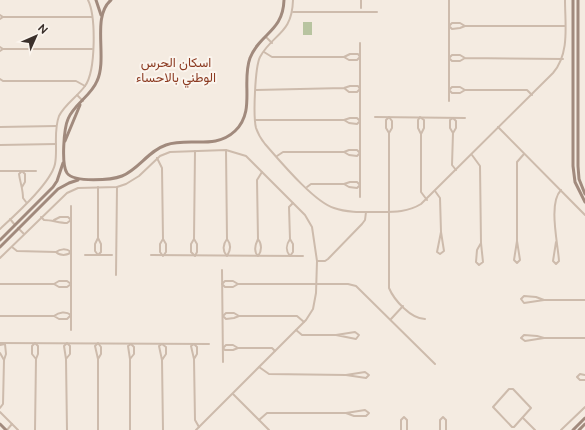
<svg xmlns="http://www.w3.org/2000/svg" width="585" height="430" viewBox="0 0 585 430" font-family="Raleway,Vazirmatn,sans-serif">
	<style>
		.green { fill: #b8c4a0 }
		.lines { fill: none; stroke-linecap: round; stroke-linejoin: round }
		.minor { stroke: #cdbbac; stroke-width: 2 }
		.secondary { stroke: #a18a7d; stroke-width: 3 }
		.labels { text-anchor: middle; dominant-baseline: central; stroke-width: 4; stroke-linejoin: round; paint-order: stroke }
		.neighbourhood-label { font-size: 13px; fill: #8c3b22; stroke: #fbf5ee }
	</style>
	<rect width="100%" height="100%" fill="#f4ebe1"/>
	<rect class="green" x="303" y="22" width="9" height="13"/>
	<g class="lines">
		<g class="minor">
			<path d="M293 0C292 35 273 33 260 57 255 67 253 116 256 128 258 134 261 139 265 144 280 161 314 202 334 208 348 213 365 212 380 212 395 212 408 212 421 204L553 73C570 53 565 25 565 0"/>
			<polyline points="361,0 361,8"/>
			<polyline points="293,12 377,12"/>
			<polyline points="0,15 3,17"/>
			<polyline points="0,19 3,17 92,17"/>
			<polyline points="465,26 460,28 452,29 449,26 452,23 460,23 465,26 565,26"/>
			<polyline points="266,37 272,43"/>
			<polyline points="0,47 3,49"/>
			<polyline points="0,51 3,49 92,49"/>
			<polyline points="264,52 272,57 344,57 350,54 358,54 360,57 357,60 349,60 344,57"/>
			<polyline points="465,58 460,61 452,61 449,58 452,55 460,55 465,58 563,59"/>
			<polyline points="0,79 3,81 76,81 85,86"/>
			<polyline points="256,90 344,88 350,86 358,86 360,89 357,92 349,92 344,88"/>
			<polyline points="465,90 460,93 452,93 449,90 452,87 460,87 465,90 527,90 532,95"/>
			<polyline points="77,95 83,101"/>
			<polyline points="449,101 449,0"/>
			<polyline points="375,117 465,118"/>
			<polyline points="255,120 344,120 350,118 357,118 360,121 357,124 349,123 344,120"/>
			<polyline points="0,127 56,126"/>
			<polyline points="498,127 585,215"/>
			<path d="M389 133 386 128V120L389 117 392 121V128L389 133V288C394 300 411 319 425 319"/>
			<polyline points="453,133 450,128 450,120 453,118 456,121 456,128 453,133 452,165 456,170"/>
			<polyline points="421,134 418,128 418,120 420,117 424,120 424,128 421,134 421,192 427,200"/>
			<polyline points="0,145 56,144"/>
			<path d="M226 150 227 239C231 244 231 250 227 256 222 251 223 244 227 239"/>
			<polyline points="472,155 480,166 481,243 483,262 479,265 476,262 477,250 481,243"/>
			<polyline points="277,156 283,152 344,152 349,150 357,150 360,153 357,156 349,155 344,152"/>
			<polyline points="157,158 162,168 163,239 166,244 166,252 163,256 160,252 160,244 163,239"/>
			<polyline points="0,171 36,171"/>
			<path d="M22 187 25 182V174L22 171 19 174C20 182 23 189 23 198L26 202"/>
			<polyline points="98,187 98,238 101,244 101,252 98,255 95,251 95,244 98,238"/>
			<polyline points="307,187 311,184 344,184 350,182 357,182 360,185 357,188 349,187 344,184"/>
			<polyline points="435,191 440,198 441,232 444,251 440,254 437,252 441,232"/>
			<polyline points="360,197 360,43"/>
			<polyline points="71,206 71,330"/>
			<path d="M41 217 44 220C52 220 59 223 67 223L71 220 68 217H60L54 220"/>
			<polyline points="10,219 15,225"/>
			<polyline points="18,228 24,234"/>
			<path d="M0 229C15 215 51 183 55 164 58 149 53 132 59 116 65 104 77 97 85 86 96 71 96 16 88 0"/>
			<polyline points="194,239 191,244 191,252 195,256 197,252 197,244 194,239 195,151"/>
			<path d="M258 239C255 245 253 251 258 256 262 251 262 244 258 239L257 180 262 172"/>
			<path d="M290 239C286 245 285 250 290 256L293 252V244L290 239 289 207 293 203"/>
			<polyline points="517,241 514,260 517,263 520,260 517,241 517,162 524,154"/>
			<path d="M556 242 553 261 556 264 559 261C558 244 548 203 561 190"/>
			<path d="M12 247 17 251 56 252C60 256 67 256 71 252 66 248 60 249 56 252"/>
			<polyline points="85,255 112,255"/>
			<polyline points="151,255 303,256"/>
			<polyline points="0,258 67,193 78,188 117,187 126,184 139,176 160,156 170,152 226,150 246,156 305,215 312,227 317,261 316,293 313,309 306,320 196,430"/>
			<polyline points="317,261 325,261 328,259 362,224 365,220 366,212"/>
			<polyline points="222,270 223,362"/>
			<polyline points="116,275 117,187"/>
			<polyline points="0,284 54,284 59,281 67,281 71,284 67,287 59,287 54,284"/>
			<polyline points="238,284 233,281 225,281 222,284 225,287 233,287 238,284 348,284 356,286 435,364"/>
			<polyline points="544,300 536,297 524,296 521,299 524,303 544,300 585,300"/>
			<path d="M0 316H54C59 312 66 311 71 315L67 319H59L54 316"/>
			<polyline points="239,316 234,313 226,313 223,316 226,319 234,318 239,316 297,316 304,322"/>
			<polyline points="391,319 403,306"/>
			<polyline points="296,330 302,335 336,335 355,332 359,335 356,339 336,335"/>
			<polyline points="544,338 537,336 524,335 521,338 525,341 544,338 585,338"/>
			<polyline points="0,343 209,344"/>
			<polyline points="0,345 5,344 6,354 4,360 3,404 0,408"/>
			<polyline points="238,348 233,345 226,345 223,348 225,350 233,350 238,348 272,348 275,351"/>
			<polyline points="0,353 4,360"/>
			<polyline points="66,359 70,354 70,346 67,343 64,346 66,359 67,430"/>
			<polyline points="98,359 101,354 101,347 98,343 95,346 98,359 98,430"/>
			<polyline points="130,359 134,354 134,347 131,344 128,346 130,359 130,430"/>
			<polyline points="194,359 197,354 197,347 194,344 191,346 194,359 195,420 199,427"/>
			<polyline points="162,360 166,354 166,347 162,344 159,346 162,360 163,430"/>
			<polyline points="259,367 269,374 346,375 365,372 369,375 366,378 346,375"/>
			<polyline points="585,375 580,374 577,377 580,380 585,380"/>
			<polygon points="509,389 513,389 531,408 514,427 512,427 493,407"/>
			<polyline points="233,394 269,430"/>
			<polyline points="0,412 18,430"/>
			<polyline points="523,418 535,430"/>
			<polyline points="259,420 267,413 346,413 365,410 369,413 366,416 354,416 346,413"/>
			<polyline points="7,430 12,424"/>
			<polyline points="35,430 36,359 38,354 38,346 35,343 32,346 32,354 36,359"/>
			<polyline points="401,430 401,420 404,417 407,420 407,430"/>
			<polyline points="440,430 440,420 443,417 446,420 446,430"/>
			<polyline points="561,430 585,407"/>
		</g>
		<g class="secondary">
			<polyline points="96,0 101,15"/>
			<path d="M111 0C91 17 108 58 97 81 91 96 74 104 68 119 64 128 61 164 67 173 74 183 112 180 122 176 139 169 148 151 166 145 189 137 215 150 235 131 256 111 241 82 250 58 260 33 283 32 284 0"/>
			<polyline points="573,0 573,166 575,182 585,202"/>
			<polyline points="578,0 578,166 579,179 585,194"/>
			<polyline points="65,141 80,105"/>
			<polyline points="0,240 53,187 57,181 63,163"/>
			<polyline points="0,247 58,189 69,183 78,180"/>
			<polyline points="0,424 6,430"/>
			<polyline points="573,430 585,418"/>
			<polyline points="579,430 585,424"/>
		</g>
	</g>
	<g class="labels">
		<g class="neighbourhood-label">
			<text x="176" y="62">اسكان الحرس<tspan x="176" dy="15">الوطني بالاحساء</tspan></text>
		</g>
	</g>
	<g transform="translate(36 36) rotate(45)" stroke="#fbf5ee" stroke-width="3" paint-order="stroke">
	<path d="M0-3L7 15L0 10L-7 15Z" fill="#3b302b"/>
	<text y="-6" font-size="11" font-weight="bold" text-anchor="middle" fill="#3b302b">N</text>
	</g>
</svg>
